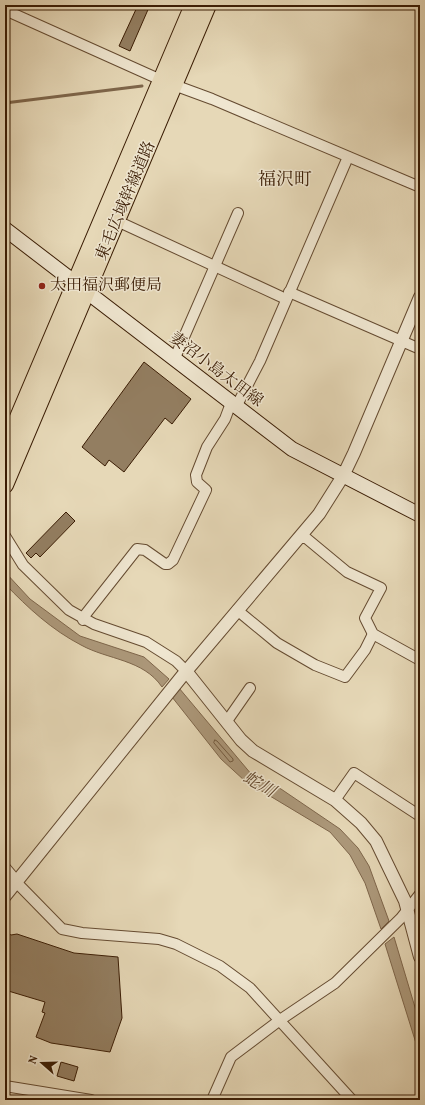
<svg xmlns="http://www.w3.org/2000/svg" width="425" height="1105" viewBox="0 0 425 1105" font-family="Vollkorn,'Noto Serif JP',serif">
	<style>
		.water { fill: #ac987a; stroke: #7e664b }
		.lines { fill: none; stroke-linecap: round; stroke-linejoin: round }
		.shore { stroke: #735a3f; stroke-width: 1 }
		.stream { stroke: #7e664b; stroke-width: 3 }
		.building { fill: #937e61; stroke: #3a1c04 }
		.minor-casing { stroke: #654b31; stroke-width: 12 }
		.tertiary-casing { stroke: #654b31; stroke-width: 14 }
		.secondary-casing { stroke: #3a1c04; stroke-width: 16 }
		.trunk-casing { stroke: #3a1c04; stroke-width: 18 }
		.minor { stroke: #efe6d0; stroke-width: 10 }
		.tertiary { stroke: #efe6d0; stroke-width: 12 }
		.secondary { stroke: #efe6d0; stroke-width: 14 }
		.trunk { stroke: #e6d8b7; stroke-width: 16 }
		.poi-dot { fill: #8f2418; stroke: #efe6d0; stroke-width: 1.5 }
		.labels { text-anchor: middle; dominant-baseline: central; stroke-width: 3; stroke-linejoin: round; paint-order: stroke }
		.street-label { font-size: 16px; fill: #3a1c04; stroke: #efe6d0 }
		.poi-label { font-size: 16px; fill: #3a1c04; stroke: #efe6d0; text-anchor: start }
		.water-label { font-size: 17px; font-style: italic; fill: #62472d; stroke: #efe6d0 }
		.quarter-label { font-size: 18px; fill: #3a1c04; stroke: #efe6d0 }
	</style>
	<rect width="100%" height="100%" fill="#e6d8b7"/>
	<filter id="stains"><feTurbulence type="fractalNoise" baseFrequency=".005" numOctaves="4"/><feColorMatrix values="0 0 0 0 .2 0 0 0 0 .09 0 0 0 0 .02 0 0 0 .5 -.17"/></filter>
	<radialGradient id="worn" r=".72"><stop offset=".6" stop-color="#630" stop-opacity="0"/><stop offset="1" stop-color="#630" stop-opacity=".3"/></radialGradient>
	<g class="water">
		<path d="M5 572 30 599 80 636 144 657 169 679 162 687C143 659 108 660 81 645 52 630 28 608 5 584Z"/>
		<polygon points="179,688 252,775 281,789 340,829 358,848 369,866 389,921 381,929 365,883 350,855 330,832 245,781 221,759 172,697"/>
		<polygon points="394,937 420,1024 420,1056 385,944"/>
	</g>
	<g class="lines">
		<polygon class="shore" points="215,740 217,741 233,759 233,761 230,762 214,743"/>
		<polyline class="stream" points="5,103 142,86"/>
	</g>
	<g class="building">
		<polygon points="138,5 150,5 130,51 119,46"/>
		<polygon points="144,362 191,399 172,424 165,418 124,472 109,460 105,466 82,447"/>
		<polygon points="66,512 75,521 40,557 36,553 31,558 26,553"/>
		<polygon points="5,931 11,935 17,934 74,953 118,957 122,1018 110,1052 51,1043 36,1037 45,1013 42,1012 45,1002 5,990"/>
		<polygon points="61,1062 78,1067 74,1081 57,1076"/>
	</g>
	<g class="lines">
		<g class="minor-casing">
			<g id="minor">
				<polyline points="5,10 161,80"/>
				<polyline points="174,85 212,99 420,187"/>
				<polyline points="117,221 286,299"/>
				<polyline points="289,292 420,349"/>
				<polyline points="174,360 238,213"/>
				<polyline points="236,407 260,361 348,157"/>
				<polyline points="5,536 23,565 69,610 94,624 146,642 176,661 186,671"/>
				<polyline points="299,538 306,538 347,572 381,588 365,618 373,634 420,660"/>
				<polyline points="237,610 277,643 315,665 345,677 365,650 373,634"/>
				<polyline points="83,620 85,615 137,549 145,550 165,564 168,564 173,560 206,490 197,482 196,475 207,447 225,419 231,403"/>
				<polyline points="227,721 250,688"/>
				<polyline points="335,800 354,773 420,816"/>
				<polyline points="16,882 62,929 82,933 159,939 176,944 220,966 250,988 352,1100"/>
				<polyline points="5,1086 91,1100"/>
				<polyline points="212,1100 231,1057 280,1020 335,983 401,918 420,894"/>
			</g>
		</g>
		<g class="tertiary-casing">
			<g id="tertiary">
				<polyline points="186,671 241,740 253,751 335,800 361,823 376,841 405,901 420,957"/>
				<polyline points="5,869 16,882"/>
				<polyline points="5,896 183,675 319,514 343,476 354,453 420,297"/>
			</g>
		</g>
		<g class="secondary-casing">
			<polyline id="secondary" points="5,229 292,449 420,515"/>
		</g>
		<g class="trunk-casing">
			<g id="trunk">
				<polyline points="5,448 193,5"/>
				<polyline points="5,485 208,5"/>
			</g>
		</g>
		<use href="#minor" class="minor"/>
		<use href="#tertiary" class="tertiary"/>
		<use href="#secondary" class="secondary"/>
		<use href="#trunk" class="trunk"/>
	</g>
	<circle class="poi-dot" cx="42" cy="286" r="4"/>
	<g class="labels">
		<g class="street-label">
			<text transform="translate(126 201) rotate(-67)">東毛広域幹線道路</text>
			<text transform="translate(216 370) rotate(37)">妻沼小島太田線</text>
		</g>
		<g class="poi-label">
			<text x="50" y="286">太田福沢郵便局</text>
		</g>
		<g class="water-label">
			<text transform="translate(259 785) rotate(30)">蛇川</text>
		</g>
		<g class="quarter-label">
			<text x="285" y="180">福沢町</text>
		</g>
	</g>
	<rect width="425" height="1105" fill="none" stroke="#e6d8b7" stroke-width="20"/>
	<rect x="6" y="6" width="413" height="1093" fill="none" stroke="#3a1c04" stroke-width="2"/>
	<rect x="10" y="10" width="405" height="1085" fill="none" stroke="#3a1c04"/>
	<g transform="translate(42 1063) rotate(290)" stroke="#efe6d0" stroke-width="3" paint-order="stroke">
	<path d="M0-3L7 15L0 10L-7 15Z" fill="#3a1c04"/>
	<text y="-6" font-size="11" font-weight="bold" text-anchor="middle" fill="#3a1c04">N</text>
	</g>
	<rect width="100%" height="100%" filter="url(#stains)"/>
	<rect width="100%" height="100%" fill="url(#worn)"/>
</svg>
